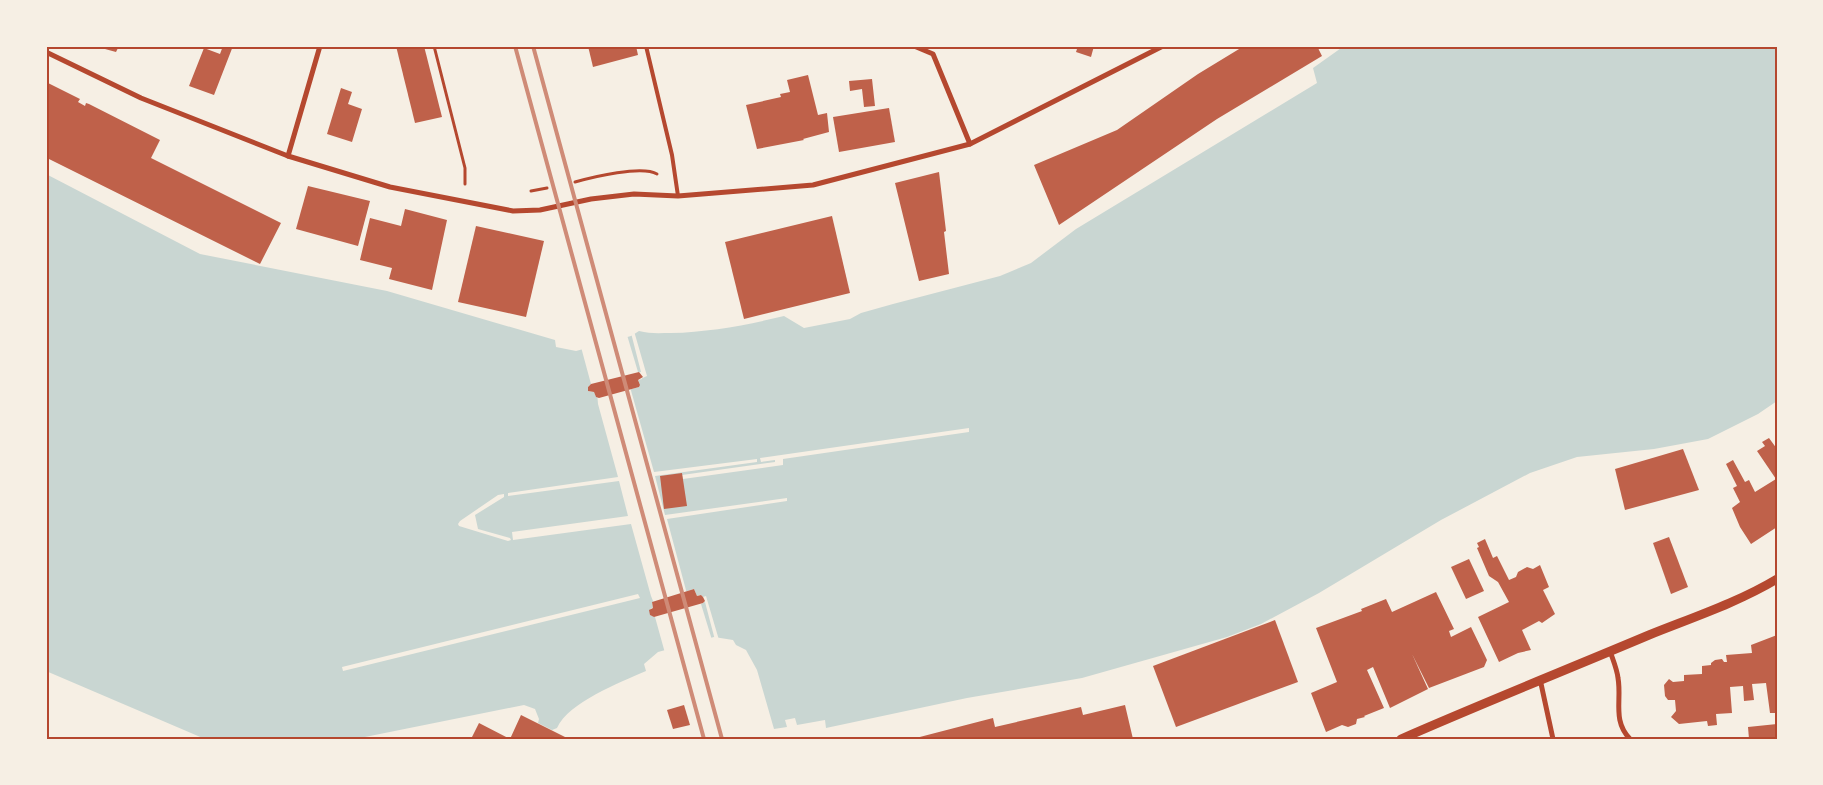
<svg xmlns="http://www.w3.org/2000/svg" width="1823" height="785" viewBox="0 0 1823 785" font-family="'Work Sans',sans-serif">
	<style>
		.water { fill: #c9d6d2; fill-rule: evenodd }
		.pier { fill: #f6efe4 }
		.building { fill: #bf614a }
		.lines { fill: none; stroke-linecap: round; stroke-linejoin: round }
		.path { stroke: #b5482f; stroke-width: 3 }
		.service { stroke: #b5482f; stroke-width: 4 }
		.minor { stroke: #b5482f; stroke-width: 5 }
		.tertiary { stroke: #b5482f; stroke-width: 9 }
		.rail { stroke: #cf8b77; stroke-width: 4 }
		.neatline { fill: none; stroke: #b5482f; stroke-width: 2 }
	</style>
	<rect width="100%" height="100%" fill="#f6efe4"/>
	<path class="water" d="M1344 46H1777V401L1758 414 1708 439 1654 449 1577 457 1530 473 1441 520 1319 593 1261 624 1227 637 1082 678 967 698 826 728 825 720 797 725 795 718 785 720 787 727 774 729 757 670 746 650 736 645 733 640 714 637 658 652 644 664 646 671C619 683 569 702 557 728L552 730 538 723 539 719 535 709 524 705 355 739H205L46 671V174L200 254 387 291 555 340 556 347 576 351 631 336 639 331C650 334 660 333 671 333 709 332 747 325 784 316L804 328 850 319 861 313 893 304 1000 276 1031 263 1076 229 1317 83 1313 68ZM638 372H641L642 379 638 380 640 385 639 387 599 398 596 397 594 392 588 391 591 384ZM694 589 697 596 701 595 654 617 651 608H653L652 602Z"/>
	<g class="pier">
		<polygon points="634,331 647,376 636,381 630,387 654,472 757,459 757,462 655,476 665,515 787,498 787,501 667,519 687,594 655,606 651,596 631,524 513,540 512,532 628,516 619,481 508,496 508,493 618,477 598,404 597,392 588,391 588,387 591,384 581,347 579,347 627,335 638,372 641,372 631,333"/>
		<polygon points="969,428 969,432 783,459 783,465 683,479 682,475 775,462 775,460 761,462 760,458"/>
		<polygon points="504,494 504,497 475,515 478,529 510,538 511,540 508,541 459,526 458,524 460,521 498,495"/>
		<polygon points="638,594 640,598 343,671 342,667"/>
		<polygon points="701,595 703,597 706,596 719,640 715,640 705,602 701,604 712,640 663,653 665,653 655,617 650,615 650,609"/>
	</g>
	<g class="building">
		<polygon points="103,46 119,46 116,52 105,49"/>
		<polygon points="223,46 233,46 214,95 189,86 204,48 220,54"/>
		<polygon points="396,46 424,46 442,117 415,123"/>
		<polygon points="588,46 636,46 638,55 593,67"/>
		<polygon points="1078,46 1094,46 1091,57 1076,52"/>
		<polygon points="1244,46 1317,46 1322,56 1217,119 1059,225 1034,165 1117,130 1198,74"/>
		<polygon points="808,75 818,115 827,113 829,132 803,139 804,140 757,149 746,105 781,97 780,94 790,92 787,80"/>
		<polygon points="872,79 875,106 864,107 862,89 850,91 849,81"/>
		<polygon points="46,82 80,99 78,102 85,106 86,103 89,104 160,140 151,158 281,223 260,264 49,159 46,165"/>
		<polygon points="341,88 352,92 348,104 362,109 352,142 327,134"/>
		<polygon points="889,108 895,142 839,152 833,117"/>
		<polygon points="939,172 946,231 944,232 949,274 919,281 895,183"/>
		<polygon points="308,186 370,201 358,246 296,229"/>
		<polygon points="405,209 447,220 432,290 389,279 392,268 360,260 370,218 401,226"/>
		<polygon points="832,216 850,293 744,319 725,242"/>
		<polygon points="476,226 544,241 526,317 458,302"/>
		<polygon points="639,372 643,377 638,380 640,385 639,387 599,398 596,397 594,392 588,391 588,387 591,384"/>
		<polygon points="1769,438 1777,449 1777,527 1751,544 1740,527 1732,508 1740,502 1733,488 1737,486 1726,464 1733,460 1745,482 1749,480 1755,492 1776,479 1757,451 1765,446 1762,442"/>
		<polygon points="1683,449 1699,490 1625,510 1615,469"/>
		<polygon points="682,473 687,506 664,509 660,476"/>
		<polygon points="1669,537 1688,587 1671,594 1653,543"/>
		<polygon points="1485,539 1493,558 1497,556 1509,580 1516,577 1518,572 1527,567 1533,569 1540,565 1549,587 1543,590 1555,614 1542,623 1539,621 1522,630 1531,650 1518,653 1499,662 1478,617 1509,602 1498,582 1489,576 1477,548 1479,547 1477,543"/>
		<polygon points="1469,559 1484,591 1466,599 1451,567"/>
		<polygon points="694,589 697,596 701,595 703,597 705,601 703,603 654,617 650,615 649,610 653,608 652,602"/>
		<polygon points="1436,592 1454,629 1449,631 1451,637 1471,627 1487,660 1484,667 1429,688 1412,654 1428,689 1390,708 1373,667 1367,670 1384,708 1364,716 1365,717 1357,719 1356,724 1348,727 1342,725 1326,732 1311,693 1337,682 1316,628 1362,611 1361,609 1386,599 1392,612"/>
		<polygon points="1275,620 1298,682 1176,727 1153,666"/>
		<polygon points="1777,635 1777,713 1770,713 1766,683 1752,684 1754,700 1744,701 1743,686 1730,687 1732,713 1716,714 1717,725 1708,726 1707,721 1679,724 1671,717 1676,711 1675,700 1668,700 1665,696 1664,685 1669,679 1673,682 1684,681 1684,675 1702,674 1702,666 1711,665 1711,663 1715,660 1722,659 1724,662 1727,662 1726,655 1752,653 1751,645"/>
		<polygon points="684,705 690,725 673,729 667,710"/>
		<polygon points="1125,705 1133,739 912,739 993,718 995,727 1081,707 1083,715"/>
		<polygon points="521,715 569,739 471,739 479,723 510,739"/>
		<polygon points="1777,724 1777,739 1749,739 1748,727"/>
	</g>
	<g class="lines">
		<g class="path">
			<polyline points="434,46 465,168 465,184"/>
			<path d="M575 182C593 177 642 165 657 174"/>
			<polyline points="531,191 547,188"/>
		</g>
		<polyline class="service" points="646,46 672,155 678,196"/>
		<g class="minor">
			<polyline points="914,46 933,54 970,144"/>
			<polyline points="46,52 141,98 288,156 390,187 513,211 540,210 591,199 634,194 678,196 813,185 970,144 1163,46"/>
			<polyline points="288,156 320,46"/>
			<path d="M1610 651C1613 660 1617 669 1618 678 1622 700 1612 720 1630 739"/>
			<polyline points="1540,679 1553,739"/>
		</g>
		<path class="tertiary" d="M1401 739C1483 703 1566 670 1649 635 1691 618 1737 603 1777 579"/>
		<g class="rail">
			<polyline points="515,46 704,739"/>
			<polyline points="533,46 722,739"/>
		</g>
	</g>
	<rect width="1823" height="785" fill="none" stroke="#f6efe4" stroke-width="95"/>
	<rect x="48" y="48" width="1728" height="690" class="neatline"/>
</svg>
